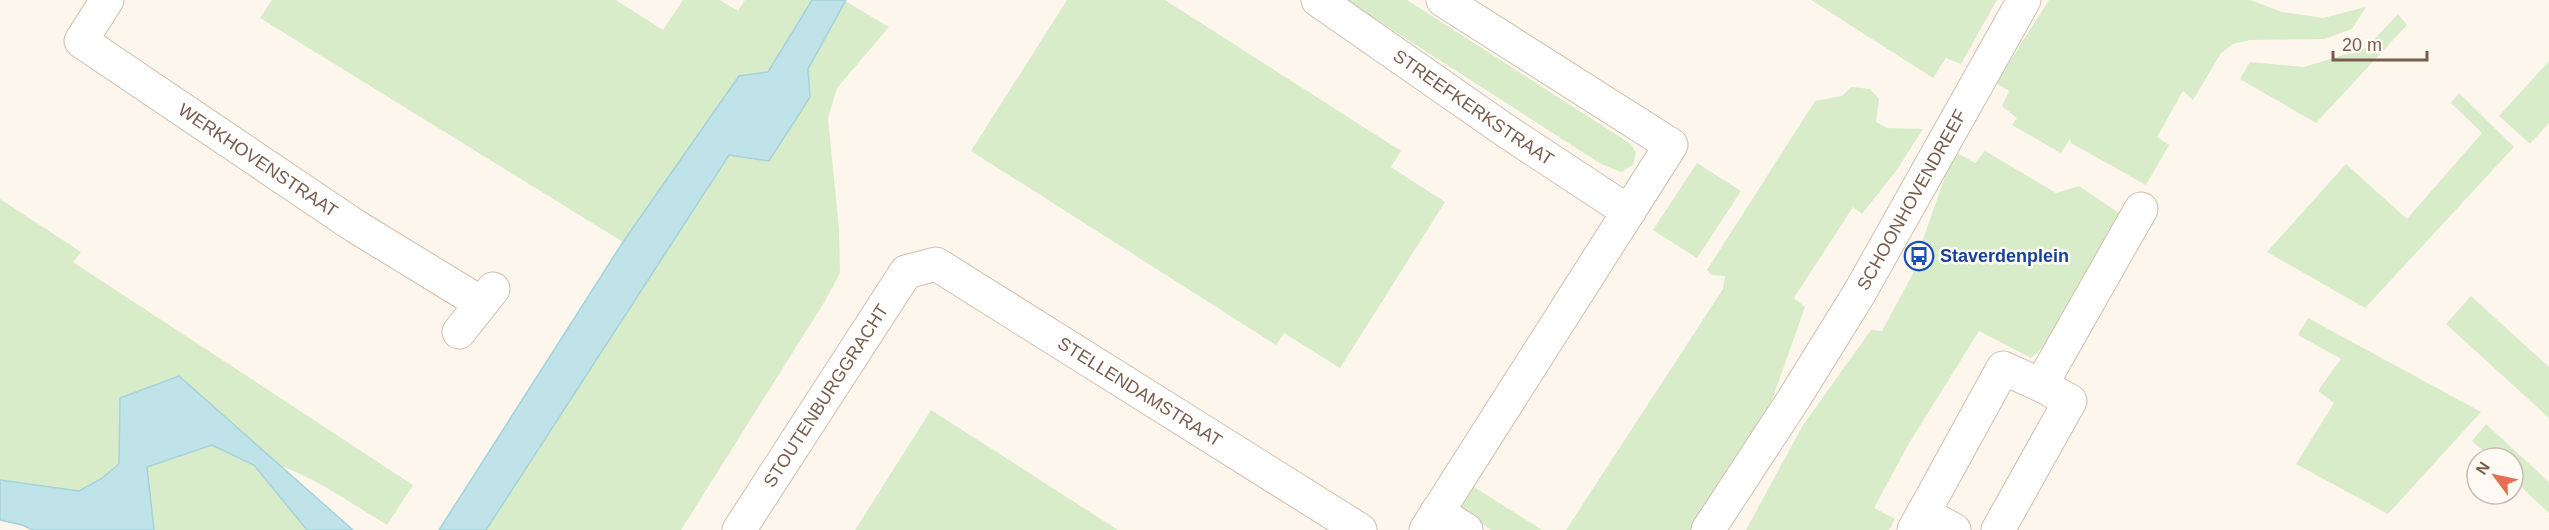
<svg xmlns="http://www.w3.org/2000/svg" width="2549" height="530" viewBox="0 0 2549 530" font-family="Arial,sans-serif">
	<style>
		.green { fill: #d8ecc9 }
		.water { fill: #bfe3e8; stroke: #a5d3da; stroke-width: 1.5 }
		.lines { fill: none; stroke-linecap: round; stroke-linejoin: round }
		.minor-casing { stroke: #d1beb0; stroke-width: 35 }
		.tertiary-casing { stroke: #d1beb0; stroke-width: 35 }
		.minor { stroke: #fff; stroke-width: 33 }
		.tertiary { stroke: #fff; stroke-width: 33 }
		.labels { text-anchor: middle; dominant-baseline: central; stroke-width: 5; stroke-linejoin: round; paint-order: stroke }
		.street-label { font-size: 18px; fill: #7a5c4d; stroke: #fffaf3 }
		.transit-label { font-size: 18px; font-weight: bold; fill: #164399; stroke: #fffaf3; text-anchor: start }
	</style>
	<rect width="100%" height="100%" fill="#fdf6ec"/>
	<g class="green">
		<polygon points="272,0 616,0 663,30 683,0 720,0 738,11 745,0 812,0 768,72 739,76 623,242 260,18"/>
		<polygon points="1067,0 1165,0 1401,151 1391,167 1445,202 1340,368 1284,333 1276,345 971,151"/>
		<polygon points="1346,0 1407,0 1631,144 1636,153 1633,165 1621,172 1601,164"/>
		<polygon points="1811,0 1997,0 1961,64 1946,58 1933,78"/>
		<polygon points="2049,0 2250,0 2282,12 2323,18 2366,7 2352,29 2324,39 2250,40 2233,44 2221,53 2193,100 2183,91 2157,137 2169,145 2146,185 2071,143 2070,139 2061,153 2012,125 2017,118 2002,106 2009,91 1996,83"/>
		<polygon points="845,1 889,27 837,88 828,118 839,229 840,273 825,301 681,530 486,530 729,155 769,160 809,97 808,69"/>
		<polygon points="2398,14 2407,25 2316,123 2240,79 2250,62 2304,67 2366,48"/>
		<polygon points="2549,61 2549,123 2530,144 2499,116"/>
		<polygon points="1851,87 1870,89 1879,99 1876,122 1887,128 1923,129 1896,171 1862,214 1853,207 1794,298 1805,307 1772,400 1694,530 1566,530 1723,289 1725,276 1711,275 1707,270 1815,101 1842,96"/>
		<polygon points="2459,93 2514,147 2365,308 2267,252 2346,164 2407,219 2482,133 2451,103"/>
		<polygon points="1954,151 1975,163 1985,151 2056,193 2079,186 2126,218 2060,332 2031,358 1979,331 1908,445 1874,508 1895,519 1889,530 1746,530 1803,425 1871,330 1882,331 1925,251 1921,245"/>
		<polygon points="1697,163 1741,191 1697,258 1653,230"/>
		<path d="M0 199 81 252 73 262 413 485 387 525C345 500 292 459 243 459L254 465 307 530H154L147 467 179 456 119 464 101 479 79 491 0 480Z"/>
		<polygon points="2471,296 2549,367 2549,418 2446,324"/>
		<polygon points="2308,318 2481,412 2388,514 2296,464 2334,403 2318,391 2341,359 2298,335"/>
		<polygon points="931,410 1118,530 855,530"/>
		<polygon points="2486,424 2549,482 2549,513 2513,479 2513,458 2491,458 2472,441"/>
		<polygon points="1471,485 1542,530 1491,530 1456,507"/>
	</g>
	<g class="water">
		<polygon points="812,0 846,0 808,69 810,97 769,161 729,155 486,530 439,530 623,242 739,76 768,72"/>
		<polygon points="179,376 353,530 307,530 254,465 212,445 147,467 154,530 33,530 22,525 0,520 0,480 79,491 101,479 119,464 120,398"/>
	</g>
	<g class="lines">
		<g class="minor-casing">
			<g id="minor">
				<path id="s1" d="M107 0 81 41 355 226 481 303"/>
				<path id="s2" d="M1318 0 1509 133 1629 212"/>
				<polyline points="459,332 493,289"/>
				<polyline points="1437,512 1466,530"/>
				<polyline points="1923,513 1954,530"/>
				<path id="s3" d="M739 530 906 272 936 264 1360 530"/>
				<polyline points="1426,530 1671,145 1443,0"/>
				<polyline points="1914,530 2003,368 2041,385 2141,209"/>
				<polyline points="1998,530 2070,401 2041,385"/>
			</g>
		</g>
		<g class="tertiary-casing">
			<g id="tertiary">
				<path id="s4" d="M1708 530 1795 397 1860 292 2024 0"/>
			</g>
		</g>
		<use href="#minor" class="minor"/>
		<use href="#tertiary" class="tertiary"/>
	</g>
	<defs>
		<g id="bus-ring" transform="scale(1.5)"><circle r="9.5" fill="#fffaf3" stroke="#1a4fb4" stroke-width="1.5"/><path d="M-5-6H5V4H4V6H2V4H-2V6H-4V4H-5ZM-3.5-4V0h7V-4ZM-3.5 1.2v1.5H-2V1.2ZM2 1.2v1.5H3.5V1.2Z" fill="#1a4fb4"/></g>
	</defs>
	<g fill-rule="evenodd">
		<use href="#bus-ring" x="1919" y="256"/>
	</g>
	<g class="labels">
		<g class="street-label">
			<text stroke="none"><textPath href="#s2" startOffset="189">STREEFKERKSTRAAT</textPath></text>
			<text stroke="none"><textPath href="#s1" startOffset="262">WERKHOVENSTRAAT</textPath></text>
			<text stroke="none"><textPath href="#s4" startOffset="388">SCHOONHOVENDREEF</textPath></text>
			<text stroke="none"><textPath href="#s3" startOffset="579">STELLENDAMSTRAAT</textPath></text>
			<text stroke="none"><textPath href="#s3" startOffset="160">STOUTENBURGGRACHT</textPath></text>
		</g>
		<g class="transit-label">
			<text x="1940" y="256">Staverdenplein</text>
		</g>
	</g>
	<g transform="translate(2495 476) rotate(303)"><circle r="28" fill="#fffaf3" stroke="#cabbb1" stroke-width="1.5"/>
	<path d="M0-4.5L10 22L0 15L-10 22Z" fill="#e76f51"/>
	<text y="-9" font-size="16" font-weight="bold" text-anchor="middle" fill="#7a5c4d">N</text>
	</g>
	<path d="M2333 51v9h94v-9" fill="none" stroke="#7a5c4d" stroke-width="3"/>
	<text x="2342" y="51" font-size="18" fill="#7a5c4d" stroke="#fffaf3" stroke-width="4.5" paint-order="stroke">20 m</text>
</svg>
